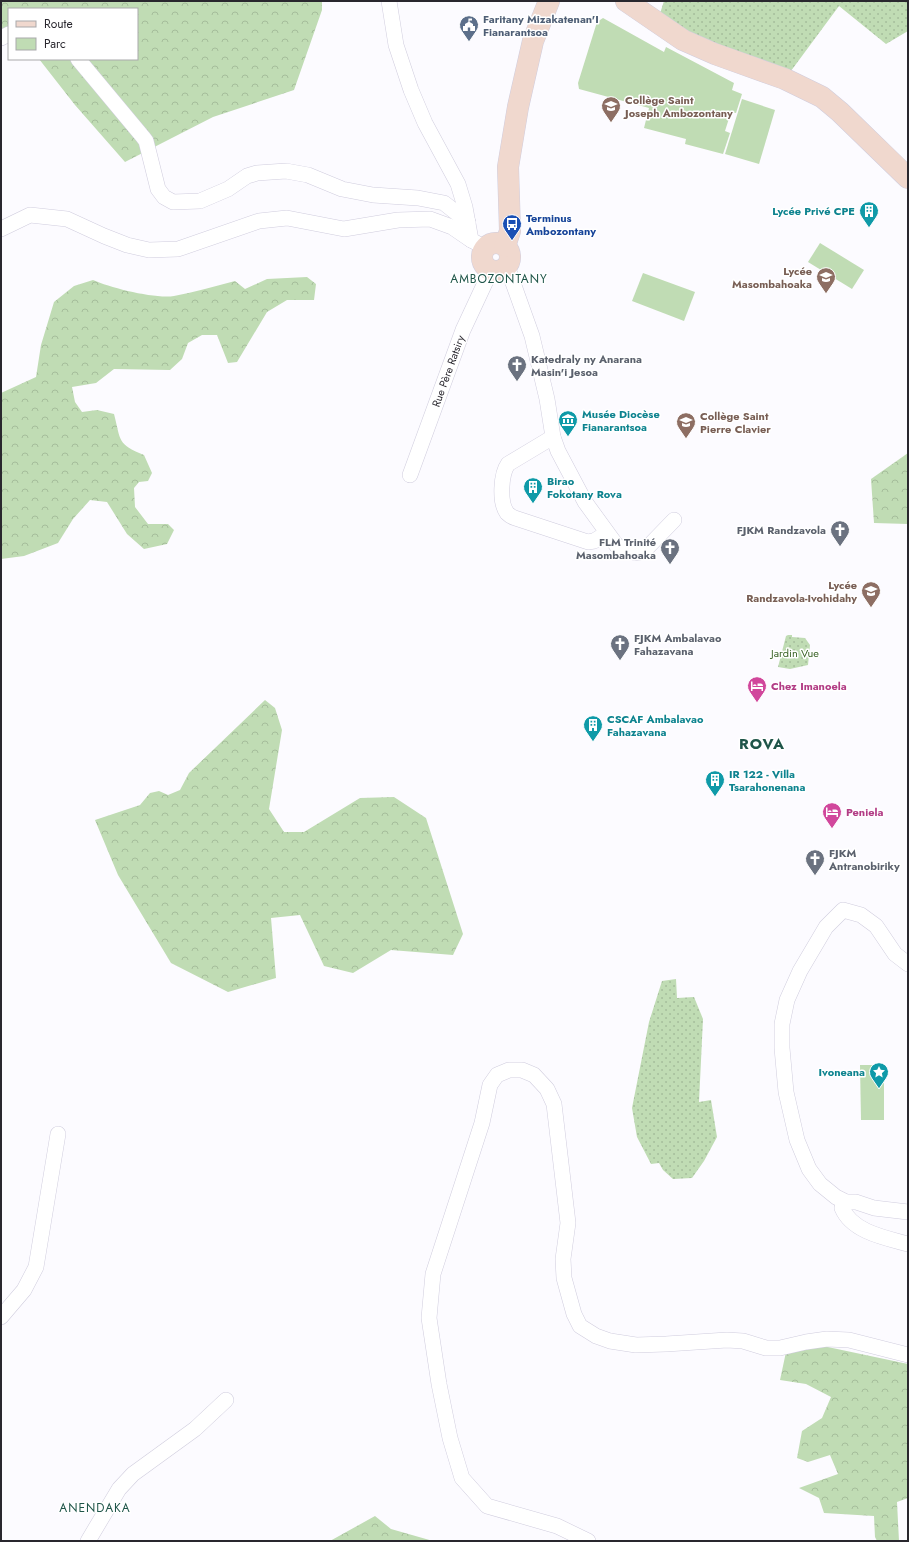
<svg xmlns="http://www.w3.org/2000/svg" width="909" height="1542" viewBox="0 0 909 1542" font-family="Jost,sans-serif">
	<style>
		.green { fill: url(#green-dots) }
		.forest { fill: url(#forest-crowns) }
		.pitch { fill: #c0dcb4 }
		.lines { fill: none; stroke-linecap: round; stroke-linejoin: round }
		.street-casing { stroke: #d0cdde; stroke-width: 16 }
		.secondary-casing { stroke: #d0cdde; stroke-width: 22 }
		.street { stroke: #fff; stroke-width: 15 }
		.secondary { stroke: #f0d8ce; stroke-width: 21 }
		.labels { text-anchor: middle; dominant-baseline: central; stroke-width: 3; stroke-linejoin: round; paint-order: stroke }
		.service-label { font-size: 11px; font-weight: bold; fill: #4e5e75; stroke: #fff; text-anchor: start }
		.education-label { font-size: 11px; font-weight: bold; fill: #785e54; stroke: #fff; text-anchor: start }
		.culture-label { font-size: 11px; font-weight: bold; fill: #0d838f; stroke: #fff; text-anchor: start }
		.transit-label { font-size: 11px; font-weight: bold; fill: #164399; stroke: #fff; text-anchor: start }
		.worship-label { font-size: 11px; font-weight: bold; fill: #5b616d; stroke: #fff; text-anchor: start }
		.street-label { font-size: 11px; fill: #29272e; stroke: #fff }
		.park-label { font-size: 11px; fill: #396225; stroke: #fff }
		.hotel-label { font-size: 11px; font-weight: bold; fill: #b23c85; stroke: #fff; text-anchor: start }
		.neighbourhood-label { font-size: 12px; letter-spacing: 1px; fill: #1f5549; stroke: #fff }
		.district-label { font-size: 15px; font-weight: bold; letter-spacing: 1px; fill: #1f5549; stroke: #fff }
	</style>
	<defs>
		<pattern id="green-dots" width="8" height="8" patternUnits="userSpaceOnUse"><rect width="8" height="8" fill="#c0dcb4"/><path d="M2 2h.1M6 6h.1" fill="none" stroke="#a5bd9b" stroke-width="1.8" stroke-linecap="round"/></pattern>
		<pattern id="forest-crowns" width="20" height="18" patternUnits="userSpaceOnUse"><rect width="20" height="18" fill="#c0dcb4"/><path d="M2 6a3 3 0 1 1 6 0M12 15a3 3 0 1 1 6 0" fill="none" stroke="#a5bd9b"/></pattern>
	</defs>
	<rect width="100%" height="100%" fill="#fcfbff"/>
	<g class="green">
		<polygon points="664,1 908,1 908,31 886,44 839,6 785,79 657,23"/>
		<polygon points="788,635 792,635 792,637 805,638 810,645 808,665 790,669 778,667 786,636"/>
		<polygon points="676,979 677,998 694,997 703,1019 699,1102 711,1100 717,1137 704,1161 692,1178 673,1179 663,1170 659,1163 651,1164 637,1137 632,1108 649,1022 662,981"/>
	</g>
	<g class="forest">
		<polygon points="1,1 322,1 322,10 294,90 213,117 125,162 75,105 39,59 137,59 137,9 9,9 9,34 1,32"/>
		<path d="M307 277 316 284 314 300H287L267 312 237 362 228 363 217 335H202L188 343 182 359 170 370 114 369 96 383 72 387 75 402 82 412 97 410 114 414C121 441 117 444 144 455L152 473 148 481 139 482 134 488 135 507 148 524H168L174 530 167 544 144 549 127 534 107 502 90 500 73 519 58 543 24 556 1 559V393L36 377 41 345 54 302 74 286 93 280C111 288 155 299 174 296 195 292 215 286 235 281L245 289 267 279Z"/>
		<polygon points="908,453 908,524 874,523 871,479"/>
		<polygon points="265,700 275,708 282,730 269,809 284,832 304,832 360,798 394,797 426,818 463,934 453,955 391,950 353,973 324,966 300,915 271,918 276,978 228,992 171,963 118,875 95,820 140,805 150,793 159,791 168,795 180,790 189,773"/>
		<polygon points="823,1346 908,1364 908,1498 897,1502 899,1541 877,1541 875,1537 874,1516 824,1513 819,1498 799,1488 838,1474 830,1455 808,1462 797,1458 802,1431 822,1418 831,1397 806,1384 780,1380 786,1352"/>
		<polygon points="375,1516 391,1529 433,1541 330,1541"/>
	</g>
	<g class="pitch">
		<polygon points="603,18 664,52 666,47 734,83 732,90 742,94 736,113 731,112 725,131 730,133 723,154 685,144 686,139 644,128 649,108 579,89 578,83 597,22"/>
		<polygon points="742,99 775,110 759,164 725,154"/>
		<polygon points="820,243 864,270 852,289 808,262"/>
		<polygon points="643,273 695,292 684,321 632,301"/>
		<polygon points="860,1065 884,1065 884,1120 861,1120"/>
	</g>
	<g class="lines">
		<g class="street-casing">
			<g id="street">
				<polyline points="389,1 396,45 411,90 425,123 458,184 465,207 471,240 486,248"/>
				<polyline points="1,38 9,34"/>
				<polyline points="78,59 143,137 146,141 158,189 164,197 173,202 200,201 228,189 247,176 257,173 286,171 308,175 342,189 373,195 418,198 444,203 468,222"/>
				<polyline points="1,229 30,215 67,219 104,236 127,245 149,250 178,249 259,221 287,218 344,229 398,220 430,219 452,227 471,240"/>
				<polyline points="507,266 532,336 547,399 553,437 558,451 585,502 617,546 632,552 637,553 644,551 674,520"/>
				<path d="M553 437 508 464C501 474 499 502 507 513 509 515 512 517 515 518L588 542 594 541 607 533"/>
				<polyline points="410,475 463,330 491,270"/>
				<polyline points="908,964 895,954 876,926 861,915 843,910 826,927 800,971 787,1000 782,1024 782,1048 786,1092 797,1140 809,1169 820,1184 836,1197 846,1202 856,1202 874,1208 908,1212"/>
				<path d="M846 1202 842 1208C852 1232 886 1238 908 1244"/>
				<polyline points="1,1317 24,1290 36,1267 58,1134"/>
				<polyline points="88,1541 119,1489 133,1474 195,1429 226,1400"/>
				<polyline points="588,1541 557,1526 487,1506 462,1478 450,1438 439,1384 429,1318 433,1274 482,1123 490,1085 497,1075 509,1070 522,1070 534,1075 547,1089 554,1104 568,1223 563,1259 564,1278 574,1314 580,1326 596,1336 610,1341 636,1345 666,1344 727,1340 743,1341 766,1348 780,1348 806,1342 827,1339 849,1340 908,1355"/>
			</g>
		</g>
		<g class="secondary-casing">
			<g id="secondary">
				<polyline points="626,1 683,40 715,54 785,79 822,97 840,112 908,178"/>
				<circle cx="496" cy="257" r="14"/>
				<polyline points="505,246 510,231 508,167 518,107 533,41 549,1"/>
			</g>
		</g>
		<use href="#street" class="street"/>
		<use href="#secondary" class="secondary"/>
	</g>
	<defs>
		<g id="civic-pin" transform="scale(1)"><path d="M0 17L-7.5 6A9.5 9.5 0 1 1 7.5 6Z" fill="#5c6f8a" stroke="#fff"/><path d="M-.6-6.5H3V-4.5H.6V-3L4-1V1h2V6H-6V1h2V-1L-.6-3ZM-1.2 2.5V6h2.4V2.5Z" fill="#fff"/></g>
		<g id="school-pin" transform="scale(1)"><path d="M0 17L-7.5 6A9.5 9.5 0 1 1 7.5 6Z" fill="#8d6e63" stroke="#fff"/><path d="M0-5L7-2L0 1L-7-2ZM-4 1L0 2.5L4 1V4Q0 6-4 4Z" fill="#fff"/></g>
		<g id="building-pin" transform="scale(1)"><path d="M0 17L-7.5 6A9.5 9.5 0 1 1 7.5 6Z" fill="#0f9aa8" stroke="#fff"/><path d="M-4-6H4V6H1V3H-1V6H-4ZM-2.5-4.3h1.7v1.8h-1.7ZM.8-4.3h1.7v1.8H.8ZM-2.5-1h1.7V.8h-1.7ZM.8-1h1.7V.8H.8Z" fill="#fff"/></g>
		<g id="bus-pin" transform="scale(1)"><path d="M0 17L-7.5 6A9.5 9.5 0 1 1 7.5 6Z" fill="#1a4fb4" stroke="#fff"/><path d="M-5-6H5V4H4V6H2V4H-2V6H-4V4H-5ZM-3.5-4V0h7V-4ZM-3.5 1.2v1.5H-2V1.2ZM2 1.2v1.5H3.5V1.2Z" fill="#fff"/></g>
		<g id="church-pin" transform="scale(1)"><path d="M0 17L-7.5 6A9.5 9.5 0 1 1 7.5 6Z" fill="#6b7280" stroke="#fff"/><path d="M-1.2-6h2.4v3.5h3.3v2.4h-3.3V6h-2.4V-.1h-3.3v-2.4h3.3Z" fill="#fff"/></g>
		<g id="museum-pin" transform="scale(1)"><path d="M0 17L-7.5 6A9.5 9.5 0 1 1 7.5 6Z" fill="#0f9aa8" stroke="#fff"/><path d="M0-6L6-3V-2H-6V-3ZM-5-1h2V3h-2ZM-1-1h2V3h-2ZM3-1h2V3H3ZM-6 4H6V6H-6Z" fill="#fff"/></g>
		<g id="hotel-pin" transform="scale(1)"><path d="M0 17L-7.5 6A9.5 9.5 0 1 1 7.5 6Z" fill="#d1479c" stroke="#fff"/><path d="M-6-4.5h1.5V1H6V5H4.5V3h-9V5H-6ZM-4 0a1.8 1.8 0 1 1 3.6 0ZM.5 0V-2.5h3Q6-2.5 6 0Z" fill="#fff"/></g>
		<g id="sight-pin" transform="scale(1)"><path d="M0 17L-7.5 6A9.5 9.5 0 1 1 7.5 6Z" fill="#0f9aa8" stroke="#fff"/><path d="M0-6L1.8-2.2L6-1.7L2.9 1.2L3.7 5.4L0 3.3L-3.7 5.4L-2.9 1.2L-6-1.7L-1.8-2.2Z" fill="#fff"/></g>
	</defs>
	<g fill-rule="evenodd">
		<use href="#civic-pin" x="469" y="25"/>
		<use href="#school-pin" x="611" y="106"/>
		<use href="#building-pin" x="869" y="211"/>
		<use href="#bus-pin" x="512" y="224"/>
		<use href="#school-pin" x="826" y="277"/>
		<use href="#church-pin" x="517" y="365"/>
		<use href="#museum-pin" x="568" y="420"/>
		<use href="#school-pin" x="686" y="422"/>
		<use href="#building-pin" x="533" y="487"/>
		<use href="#church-pin" x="840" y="530"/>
		<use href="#church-pin" x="670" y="548"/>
		<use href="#school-pin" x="871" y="591"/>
		<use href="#church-pin" x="620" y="644"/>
		<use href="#hotel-pin" x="757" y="686"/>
		<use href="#building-pin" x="593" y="725"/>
		<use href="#building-pin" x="715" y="780"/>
		<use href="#hotel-pin" x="832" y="812"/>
		<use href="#church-pin" x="815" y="859"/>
		<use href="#sight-pin" x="879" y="1072"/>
	</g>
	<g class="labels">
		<g class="service-label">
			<text x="483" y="19">Faritany Mizakatenan'I<tspan x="483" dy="13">Fianarantsoa</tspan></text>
		</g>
		<g class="education-label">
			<text x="625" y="100">Collège Saint<tspan x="625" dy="13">Joseph Ambozontany</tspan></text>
			<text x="812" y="271" text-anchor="end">Lycée<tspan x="812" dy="13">Masombahoaka</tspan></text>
			<text x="700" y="416">Collège Saint<tspan x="700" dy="13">Pierre Clavier</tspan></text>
			<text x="857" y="585" text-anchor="end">Lycée<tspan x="857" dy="13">Randzavola-Ivohidahy</tspan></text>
		</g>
		<g class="culture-label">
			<text x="855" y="211" text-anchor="end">Lycée Privé CPE</text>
			<text x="582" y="414">Musée Diocèse<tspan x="582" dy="13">Fianarantsoa</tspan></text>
			<text x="547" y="481">Birao<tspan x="547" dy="13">Fokotany Rova</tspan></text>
			<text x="607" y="719">CSCAF Ambalavao<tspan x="607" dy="13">Fahazavana</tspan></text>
			<text x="729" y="774">IR 122 - Villa<tspan x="729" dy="13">Tsarahonenana</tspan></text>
			<text x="865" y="1072" text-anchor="end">Ivoneana</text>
		</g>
		<g class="transit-label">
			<text x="526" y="218">Terminus<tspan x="526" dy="13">Ambozontany</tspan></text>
		</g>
		<g class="worship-label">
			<text x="531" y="359">Katedraly ny Anarana<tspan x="531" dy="13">Masin'i Jesoa</tspan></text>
			<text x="826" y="530" text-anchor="end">FJKM Randzavola</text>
			<text x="656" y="542" text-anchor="end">FLM Trinité<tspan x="656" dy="13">Masombahoaka</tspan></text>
			<text x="634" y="638">FJKM Ambalavao<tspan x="634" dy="13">Fahazavana</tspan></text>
			<text x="829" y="853">FJKM<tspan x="829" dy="13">Antranobiriky</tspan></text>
		</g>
		<g class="street-label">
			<text transform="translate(448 371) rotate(-70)">Rue Père Ratsiry</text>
		</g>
		<g class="park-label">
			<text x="795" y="653">Jardin Vue</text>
		</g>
		<g class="hotel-label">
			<text x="771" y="686">Chez Imanoela</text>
			<text x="846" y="812">Peniela</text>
		</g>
		<g class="neighbourhood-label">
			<text x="499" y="279">AMBOZONTANY</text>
			<text x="95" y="1508">ANENDAKA</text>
		</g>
		<g class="district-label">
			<text x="762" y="744">ROVA</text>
		</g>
	</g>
	<rect width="909" height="1542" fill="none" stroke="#29272e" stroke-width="4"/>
	<rect x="8" y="8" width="130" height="52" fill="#ffffff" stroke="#a9a9ab"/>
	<rect x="16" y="21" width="20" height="6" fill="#f0d8ce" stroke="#a9a9ab"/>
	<text x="44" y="28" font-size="12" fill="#29272e">Route</text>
	<rect x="16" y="38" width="20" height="12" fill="#c0dcb4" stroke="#a9a9ab"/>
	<text x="44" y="48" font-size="12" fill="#29272e">Parc</text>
</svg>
